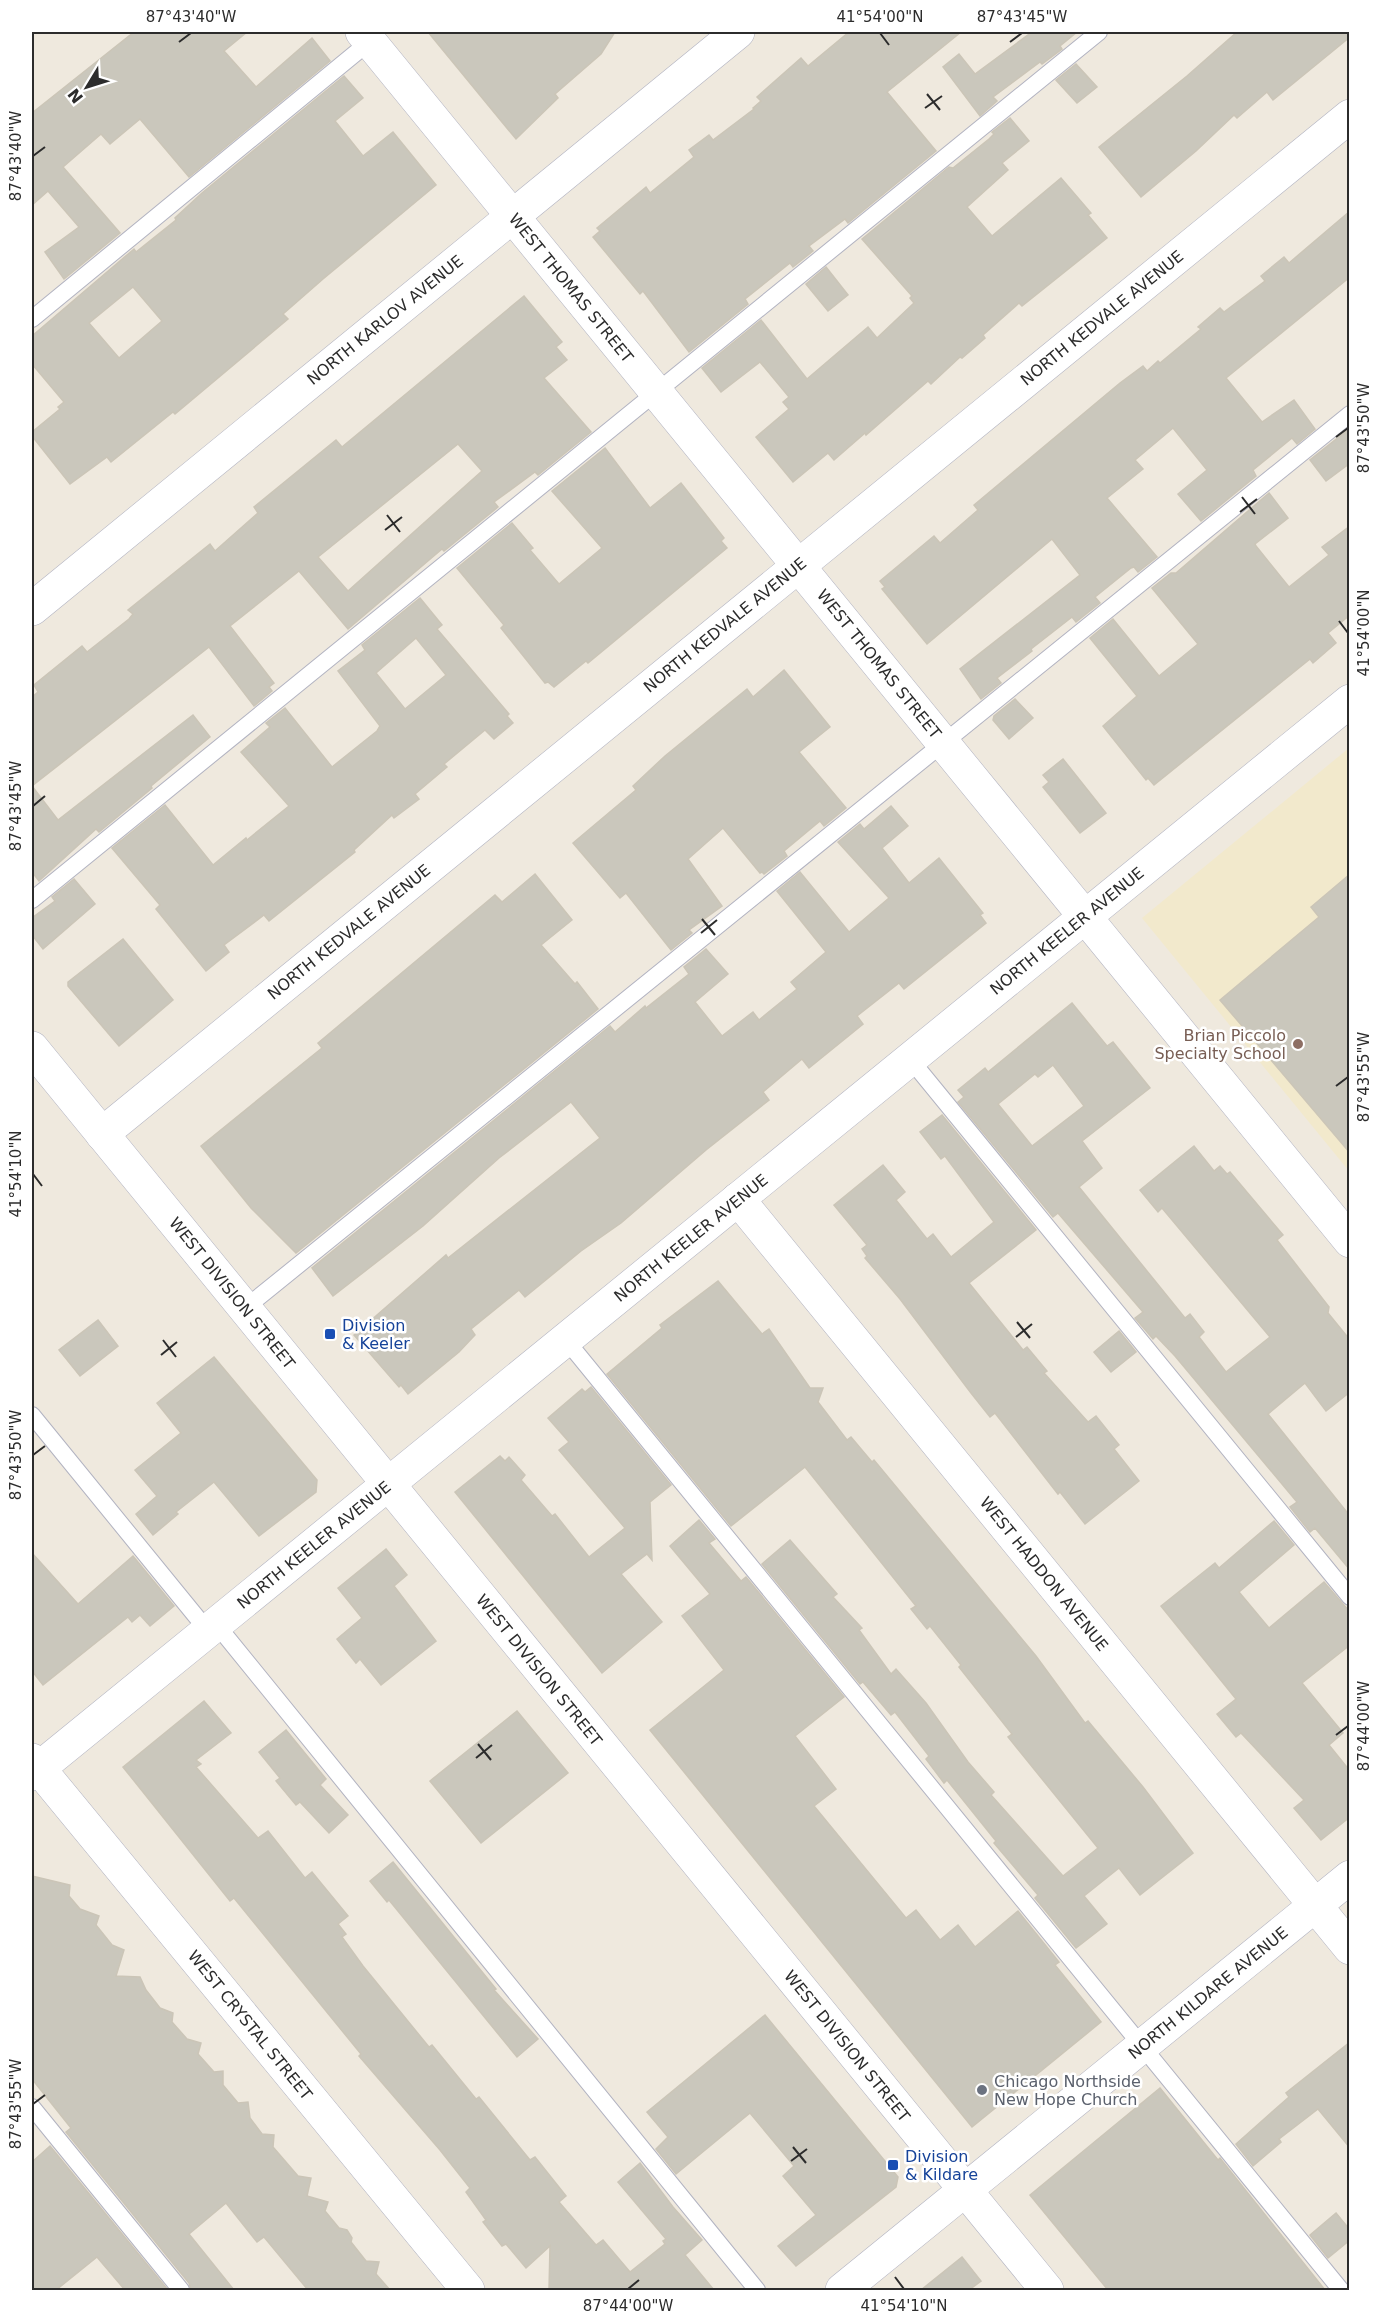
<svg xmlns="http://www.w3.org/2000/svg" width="1381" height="2322" viewBox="0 0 1381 2322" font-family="'DejaVu Sans',sans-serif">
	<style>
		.education { fill: #f2e9cc }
		.building { fill: #cac7bc; stroke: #cbc5b7; stroke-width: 1.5; fill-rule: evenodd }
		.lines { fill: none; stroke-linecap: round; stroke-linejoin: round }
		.lane-casing { stroke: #b2b3c1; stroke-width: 18 }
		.street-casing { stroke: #b2b3c1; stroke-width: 34 }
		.secondary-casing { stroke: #b2b3c1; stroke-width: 34 }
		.lane { stroke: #fff; stroke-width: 16 }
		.street { stroke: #fff; stroke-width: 33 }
		.secondary { stroke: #fff; stroke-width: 33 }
		.ticks { fill: none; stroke: #2c2c2c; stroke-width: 2 }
		.education-dot { fill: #8d6e63; stroke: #fff; stroke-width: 2 }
		.transit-dot { fill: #1a4fb4; stroke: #fff; stroke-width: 2 }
		.worship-dot { fill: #6b7280; stroke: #fff; stroke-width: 2 }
		.labels { text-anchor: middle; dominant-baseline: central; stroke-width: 5; stroke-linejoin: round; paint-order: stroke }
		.street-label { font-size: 16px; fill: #2c2c2c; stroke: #fff }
		.education-label { font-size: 16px; fill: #785e54; stroke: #fff; text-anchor: end }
		.transit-label { font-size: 16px; fill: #164399; stroke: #fff; text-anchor: start }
		.worship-label { font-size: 16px; fill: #5b616d; stroke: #fff; text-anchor: start }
		.neatline { fill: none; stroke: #2c2c2c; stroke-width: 2 }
		.ticks-label { font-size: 15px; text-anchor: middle; fill: #2c2c2c }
	</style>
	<rect width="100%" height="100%" fill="#efe9de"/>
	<polygon class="education" points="1349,748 1349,1171 1142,918"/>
	<g class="building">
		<polygon points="134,32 247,32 224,51 256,87 312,38 330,61 189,177 140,119 110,144 101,134 63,167 120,233 64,279 45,252 79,227 48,191 32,205 32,113"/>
		<polygon points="428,32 615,32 601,54 555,94 558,98 516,139"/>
		<polygon points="849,32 961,32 887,92 936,151 848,223 845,219 809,246 813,251 793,267 790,263 745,299 748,304 689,352 643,291 640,294 593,237 600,231 597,228 646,187 650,193 694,157 689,150 709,135 713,140 754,109 753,108 761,101 757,97 801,58 808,66"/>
		<polygon points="1032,32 1077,32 1060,46 1062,49 1042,64 1040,62 993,97 997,101 980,116 943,67 959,54 975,74"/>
		<polygon points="1237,32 1350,32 1350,37 1273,100 1267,92 1237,118 1234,115 1196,151 1141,197 1099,147 1187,76"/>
		<polygon points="1076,64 1097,87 1077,103 1056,80"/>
		<path d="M344 76 363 98 335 121 363 156 393 132 436 185 323 279 283 314 288 319 175 414 173 412 111 462 107 457 70 484 32 436V432L60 409 58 407 64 402 32 364V336L134 249 136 252 176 220 175 218 202 193ZM133 287 162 321 119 358 89 323Z"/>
		<polygon points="1010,118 1029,141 1002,163 1008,170 967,207 992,236 1061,178 1091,213 1088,215 1107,238 1022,306 1019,303 983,335 985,338 962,358 960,357 931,384 928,381 866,435 865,433 834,460 828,453 793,482 756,437 789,409 783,402 789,397 760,362 721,392 702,368 761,320 807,379 868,327 877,338 914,303 910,298 912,296 862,239 949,167 953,168 989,139 994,134 992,132"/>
		<polygon points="1350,211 1350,277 1226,378 1262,422 1294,400 1315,429 1297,444 1292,438 1253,470 1256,476 1201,521 1178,494 1207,470 1173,428 1135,460 1143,469 1107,498 1157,557 1138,572 1134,567 1131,568 1095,597 1100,603 1076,622 1072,617 1031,649 1032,651 997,678 1001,683 981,699 960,669 1080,575 1052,539 927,644 882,589 885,587 880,581 934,536 940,543 978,510 974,505 1120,383 1143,366 1147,371 1158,361 1160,363 1201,329 1198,327 1220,308 1224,312 1265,281 1261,276 1284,257 1289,263"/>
		<polygon points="826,267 848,295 828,311 806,284"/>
		<path d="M524 296 562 342 556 347 567 360 544 378 591 432 538 475 535 472 494 502 498 507 444 551 442 549 348 629 299 571 230 626 274 683 269 687 272 691 254 706 209 647 32 786 58 820 193 715 210 737 151 786 152 788 99 832 96 829 39 881 32 872V697L38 692 34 685 82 646 87 652 129 619 133 614 128 610 210 544 215 551 258 513 254 507 336 440 342 447ZM458 444 482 471 348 591 318 557Z"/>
		<polygon points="1350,428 1350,463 1326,481 1310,460"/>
		<polygon points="605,448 650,508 681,483 724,538 721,541 727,548 588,663 586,661 554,687 548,682 545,683 501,628 504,625 457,568 512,523 533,548 530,550 559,584 602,548 552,491"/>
		<polygon points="1269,493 1288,518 1255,544 1256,546 1289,587 1329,555 1322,547 1350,526 1350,615 1328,633 1336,643 1313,663 1310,659 1154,785 1148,778 1146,780 1103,726 1137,696 1090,638 1113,619 1159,676 1198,644 1152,588 1171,573 1176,573"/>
		<path d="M420 598 442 625 437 629 509 714 507 716 513 723 494 739 485 730 444 764 447 767 415 794 419 799 394 818 392 815 354 850 355 852 269 921 264 915 224 945 229 952 206 971 156 909 160 905 112 848 165 805 213 865 246 838 247 840 289 806 241 752 270 727 266 723 285 708 332 767 377 731 380 726 338 671 365 650 362 645ZM416 638 446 675 405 709 376 673Z"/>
		<polygon points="784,670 830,727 799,752 846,808 824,826 820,821 784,851 787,856 764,874 762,872 760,873 723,828 688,859 722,906 689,930 692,933 671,950 626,893 620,898 573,843 636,790 633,786 665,756 747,689 753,697"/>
		<polygon points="1015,699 1033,718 1009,739 993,720 994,716"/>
		<polygon points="1063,759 1106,813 1080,833 1043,787 1049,782 1043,775"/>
		<polygon points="891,806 908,826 882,848 909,883 939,858 983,913 980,915 986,923 904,989 899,983 857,1016 863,1024 809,1068 802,1059 763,1092 769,1100 706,1150 621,1223 581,1251 525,1297 519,1290 471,1329 475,1335 459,1352 408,1394 401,1385 399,1387 354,1335 446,1255 448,1258 600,1138 571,1102 499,1158 423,1226 333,1296 312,1268 610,1026 615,1032 645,1006 646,1008 689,974 684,967 706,949 728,974 695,1002 722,1036 753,1012 759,1020 797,989 791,982 826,952 777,891 800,872 849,932 889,898 838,842 860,824 864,829"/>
		<polygon points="535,874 572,920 541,945 575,984 577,982 598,1009 296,1253 251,1208 201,1146 322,1048 318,1043 483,905 495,895 502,902"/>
		<polygon points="1350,874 1350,1153 1220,1000 1319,917 1311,907"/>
		<polygon points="74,879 95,904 43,949 32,935 32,918 55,901 52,897"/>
		<polygon points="123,939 173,1000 119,1046 68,986 68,982"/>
		<path d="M1072 1003 1107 1046 1113 1042 1150 1088 1082 1141 1102 1168 1079 1187 1185 1318 1190 1314 1204 1332 1199 1337 1226 1372 1270 1337 1162 1208 1158 1212 1140 1190 1194 1146 1214 1171 1220 1166 1227 1174 1230 1172 1283 1235 1277 1240 1329 1307 1328 1313 1350 1340V1392L1326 1411 1305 1383 1268 1414 1350 1516V1570L1315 1528 1310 1532 1290 1507 1297 1502 1175 1356 1156 1336 1153 1339 1135 1318 1143 1312 1058 1213 1053 1217 958 1102 964 1097 958 1090 985 1068 988 1072ZM1053 1065 1084 1106 1032 1146 998 1104 1035 1074 1038 1077Z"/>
		<polygon points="942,1115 1036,1230 969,1283 1023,1350 1027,1347 1047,1371 1044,1373 1088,1422 1096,1416 1119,1445 1114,1449 1139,1481 1085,1524 1060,1492 1058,1494 995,1413 990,1417 971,1393 900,1299 865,1258 867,1256 862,1249 867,1245 834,1205 883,1165 905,1192 896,1200 927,1239 933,1234 951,1257 994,1222 945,1156 941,1159 920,1132"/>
		<polygon points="718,1281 762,1334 769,1329 810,1388 823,1388 818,1402 847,1440 851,1437 872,1462 874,1460 1036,1656 1085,1723 1088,1721 1143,1787 1193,1853 1140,1895 1119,1868 1084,1896 1107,1924 1076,1948 1035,1898 1038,1895 994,1843 996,1841 947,1780 944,1783 926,1759 929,1756 895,1712 891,1715 863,1682 860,1684 762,1564 790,1540 837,1594 833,1597 862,1628 859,1630 891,1674 896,1669 926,1703 968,1762 994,1792 991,1795 1063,1876 1098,1848 1008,1737 1012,1734 959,1667 961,1665 930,1626 927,1629 911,1609 916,1606 805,1467 731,1526 607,1374 662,1328 660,1325"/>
		<polygon points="98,1320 118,1346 80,1376 59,1350"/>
		<polygon points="1119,1331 1136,1352 1111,1372 1094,1352"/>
		<polygon points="214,1357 317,1480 316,1492 259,1536 214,1482 176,1512 178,1514 153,1535 136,1514 157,1496 135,1470 181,1433 157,1403"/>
		<polygon points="591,1387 671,1485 650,1502 652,1560 647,1554 621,1574 662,1622 602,1673 455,1492 500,1456 505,1461 509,1457 525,1475 521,1480 552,1516 555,1514 589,1557 625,1528 559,1450 569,1442 548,1418 582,1389 585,1392"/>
		<polygon points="699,1520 715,1539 709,1543 741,1581 746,1577 844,1697 795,1736 836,1789 814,1806 906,1918 916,1910 940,1940 958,1925 975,1947 1018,1911 1059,1962 1055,1965 1101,2022 972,2127 650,1730 724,1670 682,1616 710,1594 670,1546"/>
		<polygon points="1274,1521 1294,1545 1239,1592 1269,1628 1324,1582 1350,1612 1350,1645 1302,1683 1343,1733 1329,1745 1350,1771 1350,1817 1321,1840 1294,1808 1304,1800 1241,1733 1236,1737 1217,1714 1236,1699 1161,1606 1215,1563 1219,1568"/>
		<polygon points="386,1549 407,1575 394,1586 436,1641 381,1685 360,1659 356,1663 337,1639 362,1618 338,1588"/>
		<polygon points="32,1553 78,1604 133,1556 174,1606 150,1626 140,1615 132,1622 128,1617 43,1685 32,1671"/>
		<polygon points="204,1701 231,1733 196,1760 201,1764 196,1767 258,1838 268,1831 305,1878 312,1872 348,1916 338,1924 346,1934 342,1937 363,1966 429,2047 432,2045 476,2099 479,2097 530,2160 535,2157 566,2196 559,2202 596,2245 603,2240 630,2272 665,2244 663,2241 666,2239 618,2182 640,2163 673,2207 702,2240 685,2255 714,2290 549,2290 550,2246 526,2268 506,2244 502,2246 483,2222 486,2220 466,2192 470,2188 440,2150 359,2056 361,2054 234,1898 230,1901 123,1767"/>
		<polygon points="517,1711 568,1773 481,1843 430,1781"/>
		<polygon points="286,1730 326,1779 320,1785 348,1815 329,1833 300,1802 296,1805 276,1781 280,1778 259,1752"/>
		<polygon points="393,1862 496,1989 494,1990 538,2039 517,2057 389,1900 387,1902 370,1881"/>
		<polygon points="32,1876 70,1885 69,1896 80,1909 99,1916 96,1925 112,1945 124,1950 116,1976 140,1977 146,1990 160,2008 173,2013 172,2022 187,2039 201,2043 198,2054 214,2072 223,2071 223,2085 238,2103 248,2102 250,2118 262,2134 274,2135 273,2147 298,2176 311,2178 307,2196 328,2202 325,2211 339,2228 347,2230 352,2238 351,2242 366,2261 379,2262 376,2274 390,2290 308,2290 264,2237 257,2242 226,2203 189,2234 234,2290 191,2290 189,2283 66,2132 71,2128 32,2079"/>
		<polygon points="765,2015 898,2177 896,2187 796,2266 778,2246 816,2215 783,2176 794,2166 750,2113 676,2174 656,2149 668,2137 647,2112"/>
		<polygon points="1350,2042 1350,2148 1318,2109 1279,2139 1281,2142 1253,2166 1236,2144 1289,2097 1286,2093"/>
		<polygon points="1160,2088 1218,2160 1220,2158 1325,2290 1108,2290 1030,2195"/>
		<polygon points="50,2146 168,2290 125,2290 97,2257 56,2290 32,2290 32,2162"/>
		<polygon points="1336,2213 1350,2230 1350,2240 1328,2258 1310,2235"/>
		<polygon points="962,2257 981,2281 969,2290 921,2290"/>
	</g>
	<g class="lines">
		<g class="lane-casing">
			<g id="lane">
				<polyline points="32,319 374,38"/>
				<polyline points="32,900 1099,32"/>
				<polyline points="910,1059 1350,1597"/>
				<polyline points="244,1309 1350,414"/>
				<polyline points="566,1340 1341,2290"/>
				<polyline points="32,1415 208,1631"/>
				<polyline points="216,1624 757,2290"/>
				<polyline points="32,2107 181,2290"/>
			</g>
		</g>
		<g class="street-casing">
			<g id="street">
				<polyline points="362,32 1350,1241"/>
				<polyline points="32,609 738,32"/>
				<polyline points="102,1134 1350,116"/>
				<polyline points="738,1199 1350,1948"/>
				<polyline points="32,1760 468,2290"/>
				<polyline points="32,1774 1350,701"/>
				<polyline points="842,2290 1350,1877"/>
			</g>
		</g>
		<g class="secondary-casing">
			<polyline id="secondary" points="32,1048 1047,2290"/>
		</g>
		<use href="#lane" class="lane"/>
		<use href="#street" class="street"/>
		<use href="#secondary" class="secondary"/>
	</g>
	<path class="ticks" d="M880 33 889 45M179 42 191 33M1010 42 1022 33M927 94 940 110M925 108 942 96M33 156 45 147M1336 437 1348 428M1242 497 1255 514M1240 512 1257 499M387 515 400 532M385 530 402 517M1339 621 1348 633M33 806 45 796M702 919 715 935M701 933 717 920M1336 1086 1348 1077M33 1174 42 1186M1017 1322 1030 1338M1016 1337 1032 1324M163 1340 176 1357M161 1355 177 1342M33 1455 45 1446M1336 1735 1348 1726M478 1744 491 1760M476 1758 492 1745M33 2104 45 2095M793 2147 806 2163M791 2161 807 2149M895 2277 904 2289M628 2289 639 2280"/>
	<circle class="education-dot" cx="1298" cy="1044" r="6"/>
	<g class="transit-dot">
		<rect x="324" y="1328" width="12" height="12" rx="3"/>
		<rect x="887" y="2159" width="12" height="12" rx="3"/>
	</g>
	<circle class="worship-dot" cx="982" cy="2090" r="6"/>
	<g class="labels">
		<g class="street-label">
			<text transform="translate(571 288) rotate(51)">WEST THOMAS STREET</text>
			<text transform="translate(1102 318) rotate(-39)">NORTH KEDVALE AVENUE</text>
			<text transform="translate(385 320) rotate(-39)">NORTH KARLOV AVENUE</text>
			<text transform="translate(725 625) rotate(-39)">NORTH KEDVALE AVENUE</text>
			<text transform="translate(879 664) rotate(51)">WEST THOMAS STREET</text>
			<text transform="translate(1067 931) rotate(-39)">NORTH KEELER AVENUE</text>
			<text transform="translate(349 932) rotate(-39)">NORTH KEDVALE AVENUE</text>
			<text transform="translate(691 1238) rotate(-39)">NORTH KEELER AVENUE</text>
			<text transform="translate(232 1293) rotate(51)">WEST DIVISION STREET</text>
			<text transform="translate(314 1545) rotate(-39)">NORTH KEELER AVENUE</text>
			<text transform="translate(1044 1574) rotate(51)">WEST HADDON AVENUE</text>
			<text transform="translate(539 1670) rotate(51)">WEST DIVISION STREET</text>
			<text transform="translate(1208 1993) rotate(-39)">NORTH KILDARE AVENUE</text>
			<text transform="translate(250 2025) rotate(51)">WEST CRYSTAL STREET</text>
			<text transform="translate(847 2046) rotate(51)">WEST DIVISION STREET</text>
		</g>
		<g class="education-label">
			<text x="1286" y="1035">Brian Piccolo<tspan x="1286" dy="18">Specialty School</tspan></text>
		</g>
		<g class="transit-label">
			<text x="342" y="1325">Division<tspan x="342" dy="18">&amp; Keeler</tspan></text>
			<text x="905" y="2156">Division<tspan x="905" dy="18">&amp; Kildare</tspan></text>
		</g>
		<g class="worship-label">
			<text x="994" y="2081">Chicago Northside<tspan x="994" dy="18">New Hope Church</tspan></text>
		</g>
	</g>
	<rect width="1381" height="2322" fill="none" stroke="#ffffff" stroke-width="66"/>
	<g transform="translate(87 87) rotate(232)" stroke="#ffffff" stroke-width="4.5" paint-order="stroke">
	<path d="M0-4.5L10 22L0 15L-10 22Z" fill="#2c2c2c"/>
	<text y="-9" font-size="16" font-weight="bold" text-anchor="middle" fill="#2c2c2c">N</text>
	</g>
	<rect x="33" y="33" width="1315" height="2256" class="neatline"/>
	<g class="ticks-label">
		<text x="191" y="22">87°43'40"W</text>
		<text x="880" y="22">41°54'00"N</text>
		<text x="1022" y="22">87°43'45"W</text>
		<text transform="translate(16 156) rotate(-90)" y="5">87°43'40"W</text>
		<text transform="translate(1364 428) rotate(-90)" y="5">87°43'50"W</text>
		<text transform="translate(1364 633) rotate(-90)" y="5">41°54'00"N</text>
		<text transform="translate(16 806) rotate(-90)" y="5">87°43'45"W</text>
		<text transform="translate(1364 1077) rotate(-90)" y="5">87°43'55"W</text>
		<text transform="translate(16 1174) rotate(-90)" y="5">41°54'10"N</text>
		<text transform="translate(16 1455) rotate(-90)" y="5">87°43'50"W</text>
		<text transform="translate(1364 1726) rotate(-90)" y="5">87°44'00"W</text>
		<text transform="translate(16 2104) rotate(-90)" y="5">87°43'55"W</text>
		<text x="628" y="2311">87°44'00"W</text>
		<text x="904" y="2311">41°54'10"N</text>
	</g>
</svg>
